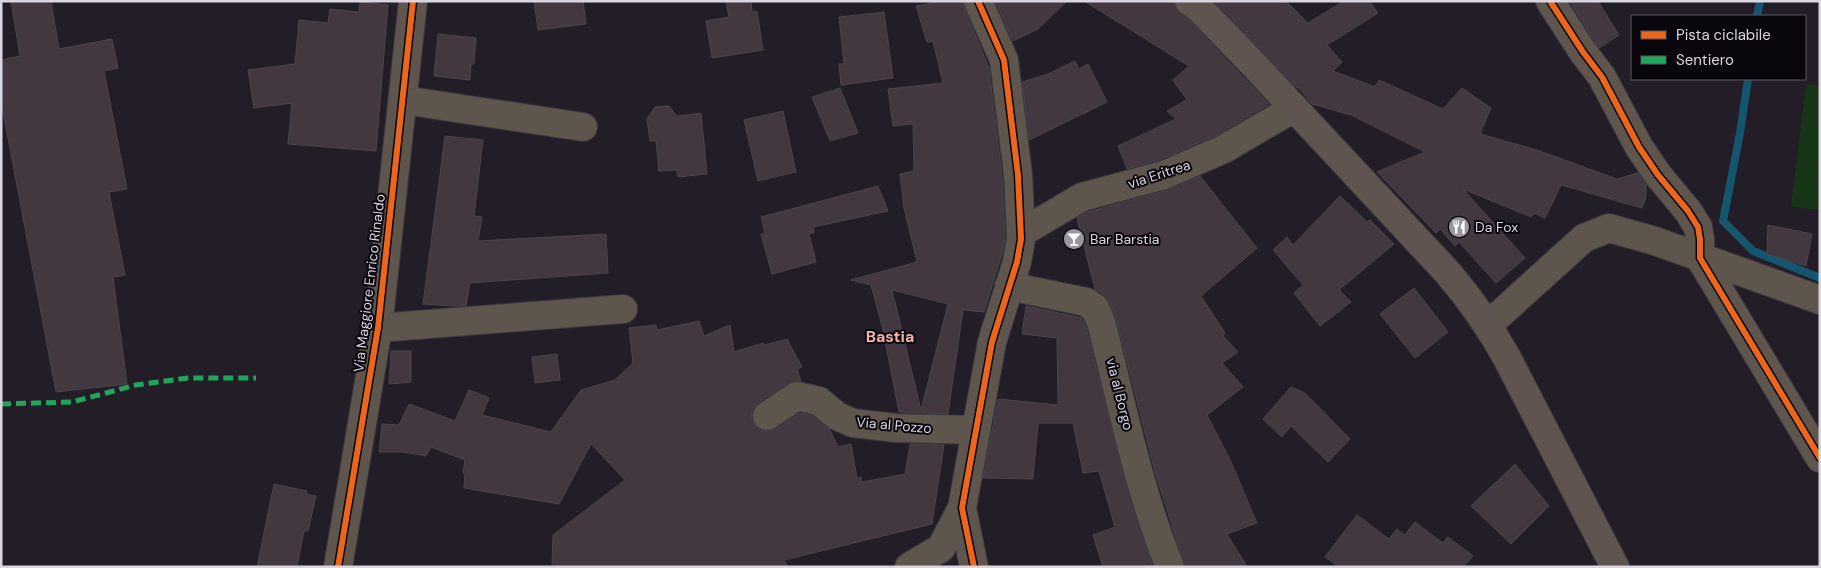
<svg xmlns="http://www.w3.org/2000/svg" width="1821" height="568" viewBox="0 0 1821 568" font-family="'DM Sans',sans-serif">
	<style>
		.green { fill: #153516 }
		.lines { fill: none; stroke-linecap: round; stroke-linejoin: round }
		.stream { stroke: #13566d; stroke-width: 8 }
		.building { fill: #433740; stroke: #4c454b; fill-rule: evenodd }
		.minor-casing { stroke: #3c3840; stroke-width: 30 }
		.major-casing { stroke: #3c3840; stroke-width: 30 }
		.minor { stroke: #5e554c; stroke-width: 28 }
		.major { stroke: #60544e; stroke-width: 28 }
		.quiet { stroke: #20a55d; stroke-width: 5; stroke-dasharray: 10 5; stroke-linecap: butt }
		.cycleway-casing { stroke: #09060d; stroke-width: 9 }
		.cycleway { stroke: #eb651d; stroke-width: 6 }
		.labels { text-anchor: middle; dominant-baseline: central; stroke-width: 4; stroke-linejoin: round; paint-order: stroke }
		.street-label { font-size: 14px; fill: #dbd5e1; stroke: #09060d }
		.poi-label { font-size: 14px; fill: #dbd5e1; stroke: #09060d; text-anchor: start }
		.quarter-label { font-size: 16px; font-weight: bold; fill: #f5b2a9; stroke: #09060d }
	</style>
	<rect width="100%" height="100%" fill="#221d27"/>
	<polygon class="green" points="1806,84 1820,86 1820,210 1791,207"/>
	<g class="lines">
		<g class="stream">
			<polyline points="1757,16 1760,1"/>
			<polyline points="1748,79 1740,133 1723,221 1753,251 1820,278"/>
		</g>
	</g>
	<g class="building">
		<polygon points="11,1 51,1 59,49 112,39 118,68 104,71 127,189 109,192 125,275 113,277 127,384 56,392 1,101 1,60 20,56"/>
		<polygon points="534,1 583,1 586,24 538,30"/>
		<polygon points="726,1 751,1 752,12 757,11 763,50 712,58 706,21 729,17"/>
		<path d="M941 1H963L964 7 989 68 1002 176 1005 238 1003 251 984 312 963 310 948 414 899 412 883 330 871 285 851 280 917 262 904 208 900 174 914 171 913 124 893 126 888 89 943 83 933 41 927 42 916 6ZM892 290 948 304 921 410Z"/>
		<polygon points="995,1 1067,1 1038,29 1013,41"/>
		<polygon points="1084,1 1174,1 1175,8 1179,13 1190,21 1269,104 1217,135 1159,160 1127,169 1118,146 1176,119 1167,111 1187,100 1173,80 1189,66"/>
		<polygon points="1214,1 1286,1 1308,23 1344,1 1369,1 1378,13 1327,45 1342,62 1333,71 1375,87 1379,80 1443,109 1462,88 1491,108 1480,134 1537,150 1617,179 1638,173 1646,185 1646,198 1642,208 1561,185 1545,218 1534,213 1531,217 1463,189 1525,258 1496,283 1459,242 1455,246 1440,229 1436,233 1377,172 1425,152 1351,115 1312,104 1298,87 1297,88"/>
		<polygon points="1569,1 1598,1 1619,35 1599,48"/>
		<polygon points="360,2 388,5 376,151 288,144 292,103 254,108 248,70 295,64 299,20 328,23 330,9 359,12"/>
		<polygon points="884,12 893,78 841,85 839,64 844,64 839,17"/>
		<polygon points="438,34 476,38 474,64 471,64 470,80 434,76"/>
		<polygon points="1075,61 1079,69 1088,64 1107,102 1029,140 1022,82 1048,74"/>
		<polygon points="840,88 858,133 830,141 812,97"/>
		<polygon points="669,106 677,116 701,113 707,174 678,177 677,170 659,171 656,141 650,141 647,119 655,107"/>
		<polygon points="783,111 796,172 758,181 744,120"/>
		<polygon points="445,136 483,140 474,216 482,217 478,241 606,234 608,273 470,283 466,306 453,306 423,304"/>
		<polygon points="1200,176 1257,248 1201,296 1225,333 1223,336 1238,352 1222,363 1243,387 1207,415 1231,462 1257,523 1227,534 1247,567 1185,567 1155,472 1116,318 1109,301 1104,295 1095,289 1077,218 1088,212 1168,190"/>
		<polygon points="878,186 888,211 813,227 814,233 809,234 816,262 772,274 761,234 765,233 761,217"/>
		<polygon points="1340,196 1367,222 1370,220 1394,244 1339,290 1351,302 1320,326 1294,293 1303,285 1273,250 1287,237 1293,245"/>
		<polygon points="1768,225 1812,234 1806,266 1767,254"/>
		<polygon points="1414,288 1448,332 1415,358 1380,314"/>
		<polygon points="1026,306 1082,318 1086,327 1125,480 1153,567 1103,567 1093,535 1115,527 1099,471 1083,473 1073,423 1038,423 1033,479 983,478 998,399 1058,405 1057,338 1022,334"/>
		<polygon points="699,321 704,336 730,325 734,352 763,343 765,345 787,339 802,367 797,369 801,381 795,381 789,383 758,403 753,409 751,417 754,424 760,430 768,432 776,429 800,413 812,415 830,430 838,447 851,444 857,478 861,477 862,482 905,474 910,444 944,445 932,524 784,560 788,567 552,567 553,535 625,480 591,444 559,504 464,488 465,474 463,473 465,460 431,447 426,456 403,452 379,452 382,424 399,425 409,404 455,421 469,390 489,398 482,415 551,432 581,390 615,380 633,363 629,328 656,325 657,330"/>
		<polygon points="391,351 411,351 411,382 389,384"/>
		<polygon points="557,354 560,380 535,383 532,357"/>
		<polygon points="1291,387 1305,393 1350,439 1328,462 1291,426 1282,437 1263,419"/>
		<polygon points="1515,464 1549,506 1511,544 1471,506"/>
		<polygon points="274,484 307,491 306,494 316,496 308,531 304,531 297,567 257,567"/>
		<polygon points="1357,515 1389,539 1397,529 1405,535 1415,522 1443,543 1448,537 1473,556 1463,567 1339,567 1325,557"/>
	</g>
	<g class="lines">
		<g class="minor-casing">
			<g id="minor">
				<polyline points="1550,1 1583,52 1602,77 1639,147 1658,175 1688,211 1698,227 1700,239 1700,258 1820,458"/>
				<polyline points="403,100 583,127"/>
				<polyline points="1021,233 1082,197 1164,175 1224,149 1294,108"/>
				<path d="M1009 286 1086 302 1095 308 1101 322C1122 404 1138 488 1170 567"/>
				<polyline points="1488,325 1584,238 1609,228 1655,241 1820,300"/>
				<polyline points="378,328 623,309"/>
				<polyline points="767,416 797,396 819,401 837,416 853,423 896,428 975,430"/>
				<polyline points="338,567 378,328 413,1"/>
				<polyline points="909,567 941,548 962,508"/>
				<polyline points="974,567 962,508 992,342 1017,262 1021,239 1018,175 1004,60 978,1"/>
			</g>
		</g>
		<g class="major-casing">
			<path id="major" d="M1189 1 1200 9 1256 67 1448 273C1471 300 1490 327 1507 358L1615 567"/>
		</g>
		<use href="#minor" class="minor"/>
		<use href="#major" class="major"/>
		<polyline class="quiet" points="1,404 72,402 136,385 188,378 256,378"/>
		<g class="cycleway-casing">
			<g id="cycleway">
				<polyline points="1550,1 1583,52 1602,77 1639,147 1658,175 1688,211 1698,227 1700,239 1700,258 1820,458"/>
				<polyline points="338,567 378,328 413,1"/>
				<polyline points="974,567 962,508 992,342 1017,262 1021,239 1018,175 1004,60 978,1"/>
			</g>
		</g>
		<use href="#cycleway" class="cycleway"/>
	</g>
	<defs>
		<g id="restaurant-disc" transform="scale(1.125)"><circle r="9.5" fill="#9a95a0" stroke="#09060d"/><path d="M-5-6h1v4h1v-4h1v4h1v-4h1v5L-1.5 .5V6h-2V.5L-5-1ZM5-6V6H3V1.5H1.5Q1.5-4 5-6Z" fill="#fff"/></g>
		<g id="bar-disc" transform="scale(1.125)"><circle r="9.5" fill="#9a95a0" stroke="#09060d"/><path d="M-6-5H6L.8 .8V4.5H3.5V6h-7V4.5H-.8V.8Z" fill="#fff"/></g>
	</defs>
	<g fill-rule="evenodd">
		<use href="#restaurant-disc" x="1459" y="227"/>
		<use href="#bar-disc" x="1074" y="239"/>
	</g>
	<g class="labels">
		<g class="street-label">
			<text transform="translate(1159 174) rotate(-18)">via Eritrea</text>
			<text transform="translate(369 283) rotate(-83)">Via Maggiore Enrico Rinaldo</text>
			<text transform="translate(1120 394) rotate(76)">via al Borgo</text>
			<text transform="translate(894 425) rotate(5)">Via al Pozzo</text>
		</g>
		<g class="poi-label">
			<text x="1475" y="227">Da Fox</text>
			<text x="1090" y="239">Bar Barstia</text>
		</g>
		<g class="quarter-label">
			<text x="890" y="336">Bastia</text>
		</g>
	</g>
	<rect width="1821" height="568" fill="none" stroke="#dbd5e1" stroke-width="5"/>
	<rect x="1631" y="15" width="175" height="65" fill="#09060d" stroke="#5d5962"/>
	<rect x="1641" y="31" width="25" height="8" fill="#eb651d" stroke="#5d5962"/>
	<text x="1676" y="40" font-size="15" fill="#dbd5e1">Pista ciclabile</text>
	<rect x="1641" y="56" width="25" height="8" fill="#20a55d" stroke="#5d5962"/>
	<text x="1676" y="65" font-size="15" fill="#dbd5e1">Sentiero</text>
</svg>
